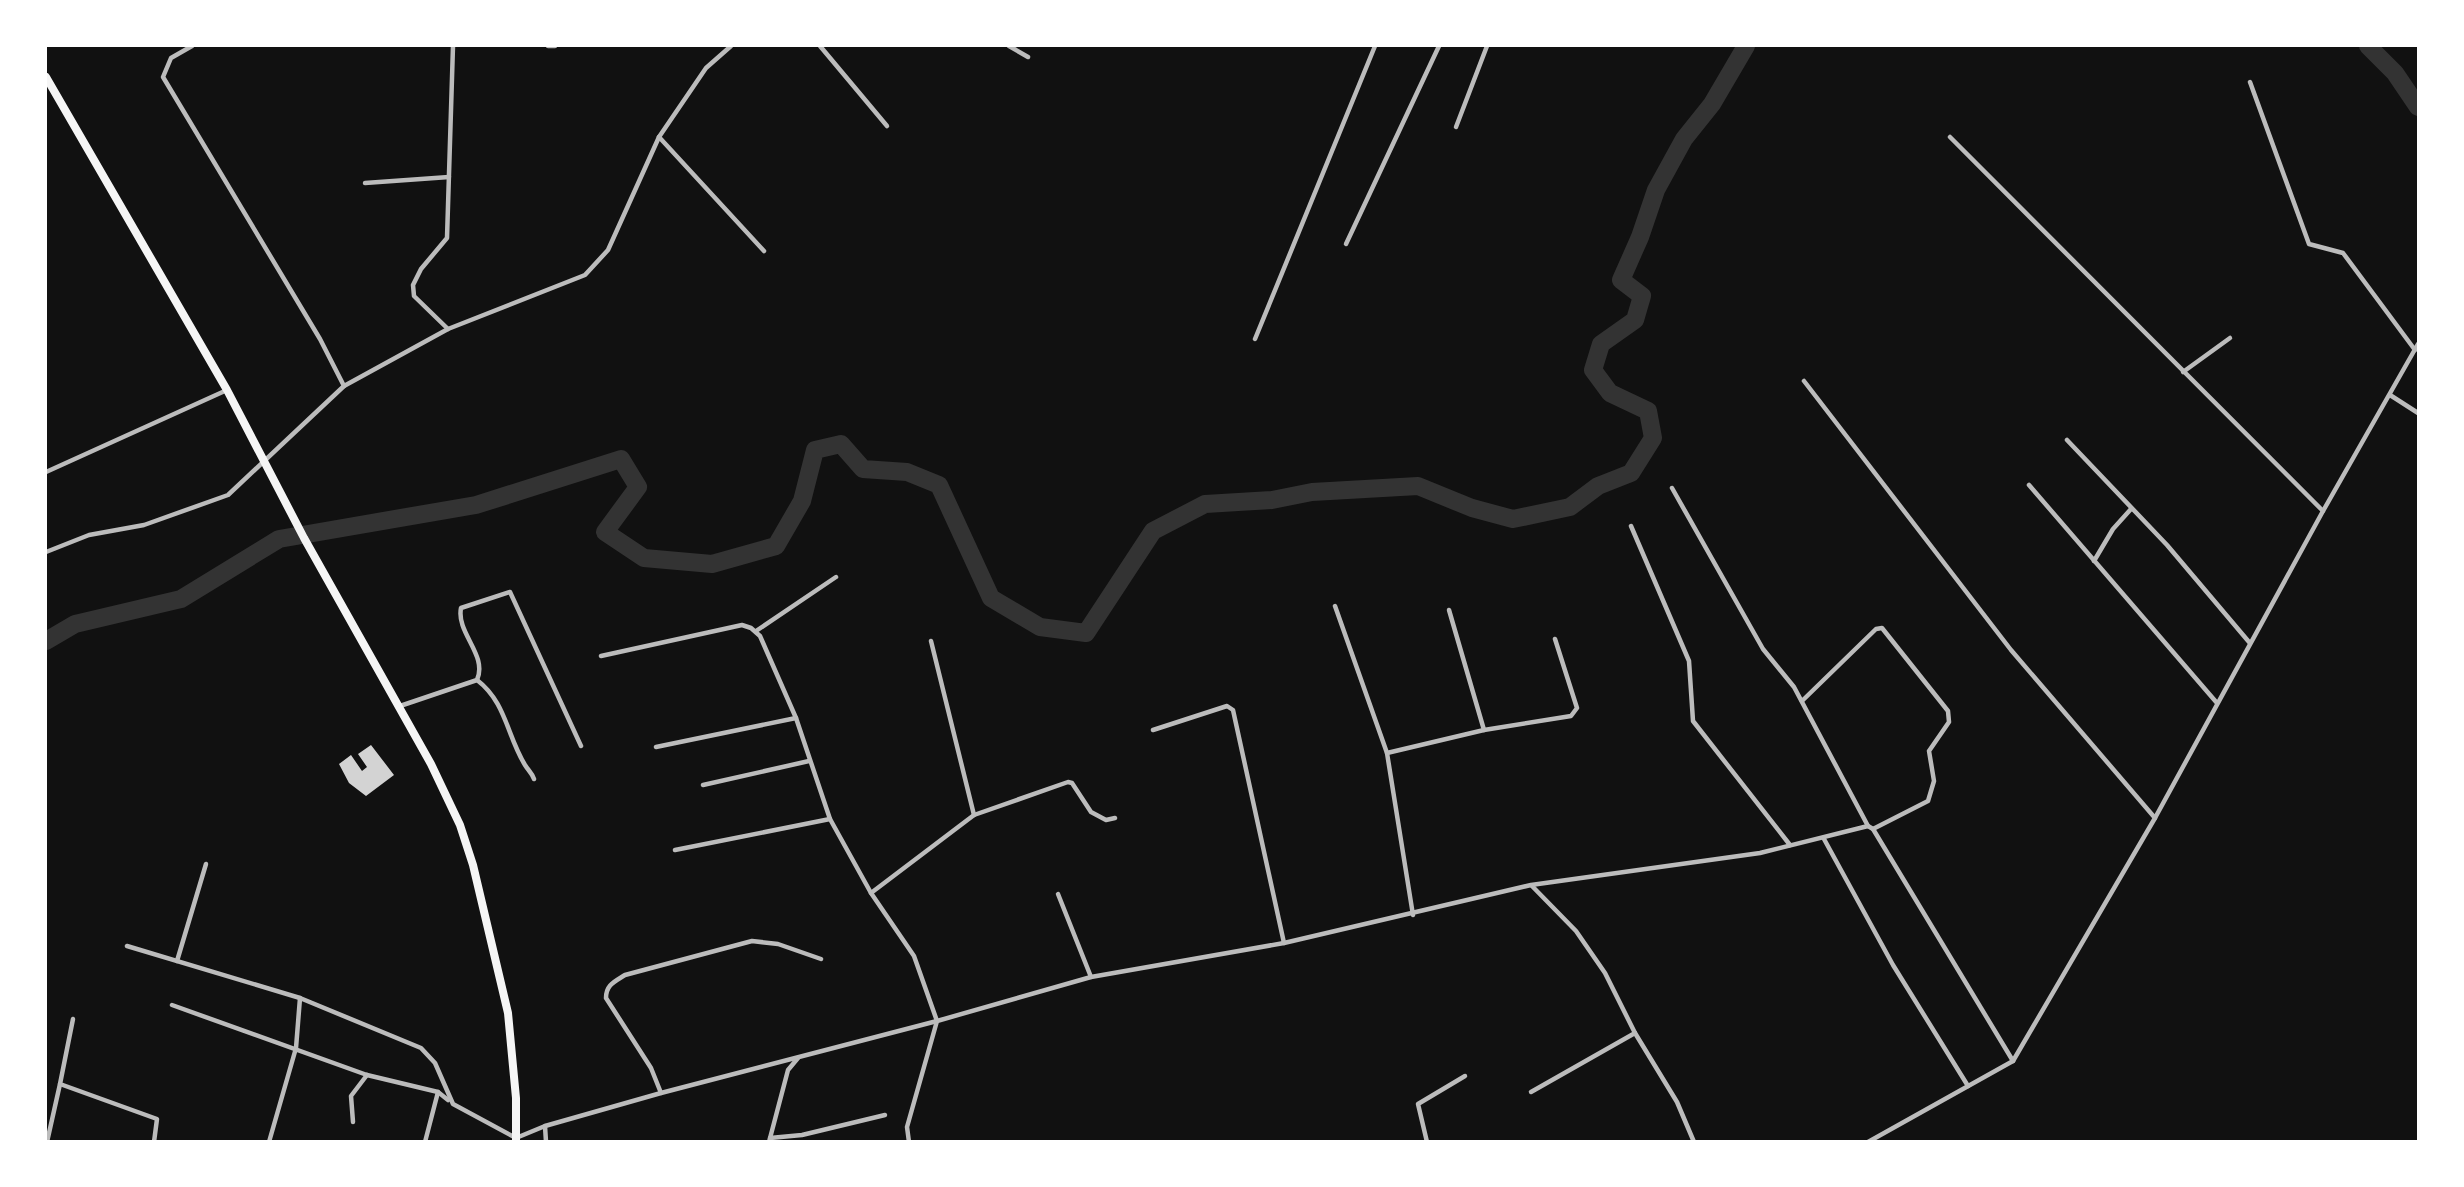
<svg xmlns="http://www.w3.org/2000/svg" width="2464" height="1187" viewBox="0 0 2464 1187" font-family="Cabin,sans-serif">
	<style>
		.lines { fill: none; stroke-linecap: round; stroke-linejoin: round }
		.river { stroke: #333; stroke-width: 18 }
		.building { fill: #d3d3d3 }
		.minor { stroke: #bcbcbc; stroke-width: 4.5 }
		.trunk { stroke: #f5f5f5; stroke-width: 8 }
	</style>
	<rect width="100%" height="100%" fill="#111"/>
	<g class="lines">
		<g class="river">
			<polyline points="2368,46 2395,73 2418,107"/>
			<polyline points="46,641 75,624 181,599 279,539 476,505 621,459 638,487 605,532 644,558 712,564 776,546 802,501 815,450 841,444 863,469 907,472 939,485 991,598 1040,627 1086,633 1153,531 1205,504 1272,500 1312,492 1418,486 1472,508 1513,519 1570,507 1598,486 1631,473 1653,438 1648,411 1610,393 1593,370 1601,344 1635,320 1642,296 1621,280 1640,237 1656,190 1684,139 1712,104 1746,46"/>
		</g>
	</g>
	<polygon class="building" points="371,745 394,775 366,796 349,783 339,764 351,755 362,771 367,767 358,754"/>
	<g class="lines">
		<g class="minor">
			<polyline points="192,46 171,58 163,77 320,339 344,386"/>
			<polyline points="548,46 555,46"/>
			<polyline points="820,46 887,126"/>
			<polyline points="1009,46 1028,57"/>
			<polyline points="2250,82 2309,244 2343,253 2415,350"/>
			<polyline points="1456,127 1487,46"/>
			<polyline points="659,137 764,251"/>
			<polyline points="365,183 449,177"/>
			<polyline points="1346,244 1439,46"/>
			<polyline points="448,329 414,296 413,285 421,269 447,238 453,46"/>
			<polyline points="1255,339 1375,46"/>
			<polyline points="2183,372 2230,338"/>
			<polyline points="1804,381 2011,650 2155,818"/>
			<polyline points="2390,395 2418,413"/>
			<polyline points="2067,440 2167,545 2249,642"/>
			<polyline points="46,472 227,390"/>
			<polyline points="2029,485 2217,703"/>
			<polyline points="1672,488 1763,649 1794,687 1868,826 1873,829 2013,1061"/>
			<polyline points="2323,511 2418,344"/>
			<polyline points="1631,526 1689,661 1693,721 1790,845"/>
			<polyline points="46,552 89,535 144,525 228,495 344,386 448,329 585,275 608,250 659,137 706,68 731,46"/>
			<polyline points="2094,561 2113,529 2131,509"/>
			<polyline points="1335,606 1387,753 1413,915"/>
			<polyline points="1449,610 1484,730"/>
			<polyline points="756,631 836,577"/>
			<polyline points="931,641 974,815"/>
			<polyline points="601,656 742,625 751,628 760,636 796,718 830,819 871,893 914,956 937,1021 907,1127 909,1142"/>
			<path d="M477 680C506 702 507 736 525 765 528 770 532 773 534 779"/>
			<polyline points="1802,701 1876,629 1882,628 1948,711 1949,722 1929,751 1934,781 1928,801 1873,829"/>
			<path d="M400 706 477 680C488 655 456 633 461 608L510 592 581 746"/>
			<polyline points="1153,730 1227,706 1233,710 1284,943"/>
			<polyline points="656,747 796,718"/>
			<polyline points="1387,753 1484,730 1571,716 1577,708 1555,639"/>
			<polyline points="703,785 809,761"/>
			<polyline points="1824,839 1893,965 1968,1086"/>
			<polyline points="675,850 830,819"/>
			<polyline points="1532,886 1576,931 1605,973 1635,1033 1677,1102 1694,1142"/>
			<polyline points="871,893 974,815 1068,782 1072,783 1091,812 1106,820 1115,818"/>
			<polyline points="1058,894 1091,977"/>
			<polyline points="127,946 300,998 421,1048 435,1063 453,1104 516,1138 545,1126 661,1093 937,1021 1091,977 1284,943 1531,885 1760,853 1868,826"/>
			<polyline points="177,961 206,864"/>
			<polyline points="172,1005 367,1075 438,1092 448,1100"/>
			<polyline points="73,1019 60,1084 157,1119 154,1142"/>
			<polyline points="1531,1092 1635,1033"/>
			<path d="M661 1093 651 1068 606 998C606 985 614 982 625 975L752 941 778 944 821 959"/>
			<polyline points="353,1122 351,1096 367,1075"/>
			<polyline points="545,1126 546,1142"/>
			<polyline points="770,1138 802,1135 885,1115"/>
			<polyline points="47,1142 60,1084"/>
			<polyline points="269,1142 296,1048 300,998"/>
			<polyline points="425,1142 438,1092"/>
			<polyline points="769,1142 788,1070 798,1058"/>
			<polyline points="1427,1142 1418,1104 1465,1076"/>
			<polyline points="1868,1142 2013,1061 2155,818 2323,511 1950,137"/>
		</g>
		<polyline class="trunk" points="46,77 227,390 304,538 431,764 460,825 473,865 508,1013 516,1098 516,1142"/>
	</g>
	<rect width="2464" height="1187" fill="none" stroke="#ffffff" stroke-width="94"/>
</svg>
